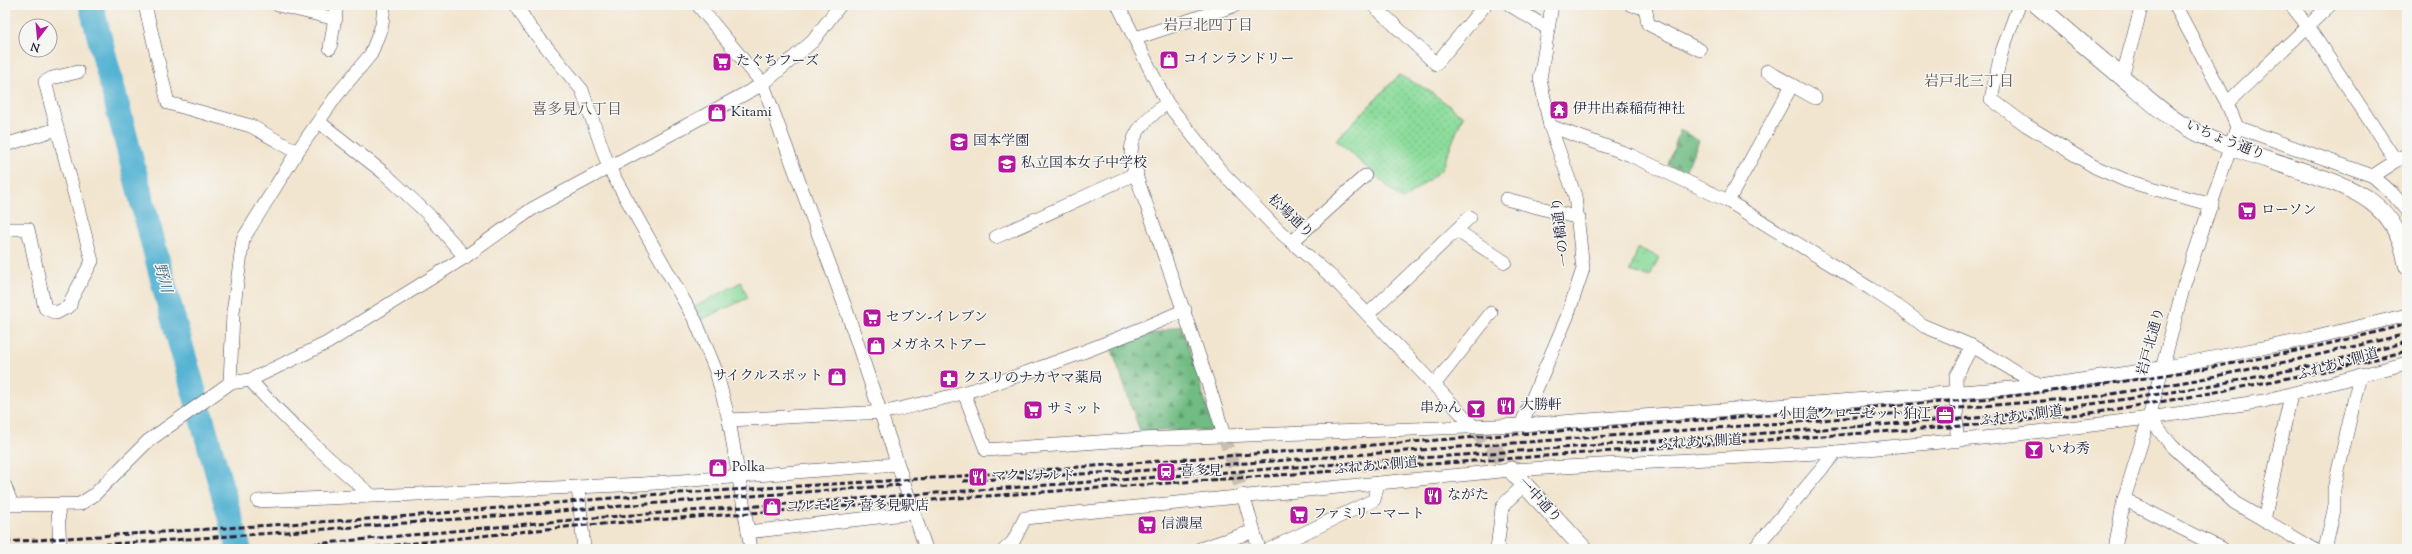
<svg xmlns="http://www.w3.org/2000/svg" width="2412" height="554" viewBox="0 0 2412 554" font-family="'Sorts Mill Goudy','Noto Serif JP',serif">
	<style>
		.grass { fill: url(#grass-dots); stroke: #577f6b }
		.forest { fill: url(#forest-firs); stroke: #4a6f5f }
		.park { fill: url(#park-crowns); stroke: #577f6b }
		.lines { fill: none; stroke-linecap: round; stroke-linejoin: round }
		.river { stroke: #55b3d3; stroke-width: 25 }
		.minor-tunnel { stroke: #c8beb1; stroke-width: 13; stroke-dasharray: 13 6; stroke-linecap: butt }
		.tertiary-tunnel { stroke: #c8beb1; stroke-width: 17; stroke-dasharray: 17 8; stroke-linecap: butt }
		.minor-casing { stroke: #413f51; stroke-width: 14 }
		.tertiary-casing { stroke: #413f51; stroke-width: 18 }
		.minor { stroke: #fff; stroke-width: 13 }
		.tertiary { stroke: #fff; stroke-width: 17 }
		.rail { stroke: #22223b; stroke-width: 3; stroke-dasharray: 6 3; stroke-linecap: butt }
		.labels { text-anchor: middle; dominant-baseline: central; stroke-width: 3; stroke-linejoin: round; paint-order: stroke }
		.poi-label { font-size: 14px; fill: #22223b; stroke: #f6f6f2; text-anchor: start }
		.street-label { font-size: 14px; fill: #22223b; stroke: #f6f6f2 }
		.neighbourhood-label { font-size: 15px; fill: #5d5254; stroke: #f6f6f2 }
		.water-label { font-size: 15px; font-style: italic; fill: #365c78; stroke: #f6f6f2 }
	</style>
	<defs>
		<pattern id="grass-dots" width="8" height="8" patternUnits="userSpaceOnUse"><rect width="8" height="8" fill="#8cdc9b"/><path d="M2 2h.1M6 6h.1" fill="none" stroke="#78bc86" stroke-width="1.8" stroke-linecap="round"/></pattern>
		<pattern id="forest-firs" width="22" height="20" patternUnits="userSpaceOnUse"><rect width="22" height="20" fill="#71bc83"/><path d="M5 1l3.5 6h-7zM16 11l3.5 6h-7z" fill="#5c986c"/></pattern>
		<pattern id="park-crowns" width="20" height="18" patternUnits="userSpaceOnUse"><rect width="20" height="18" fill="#8cdc9b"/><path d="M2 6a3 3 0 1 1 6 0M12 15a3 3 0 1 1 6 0" fill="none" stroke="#78bc86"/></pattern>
	</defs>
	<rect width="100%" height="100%" fill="#f6f6f2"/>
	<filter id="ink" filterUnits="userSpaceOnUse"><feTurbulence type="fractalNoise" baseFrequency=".025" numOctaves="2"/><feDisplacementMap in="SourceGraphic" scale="8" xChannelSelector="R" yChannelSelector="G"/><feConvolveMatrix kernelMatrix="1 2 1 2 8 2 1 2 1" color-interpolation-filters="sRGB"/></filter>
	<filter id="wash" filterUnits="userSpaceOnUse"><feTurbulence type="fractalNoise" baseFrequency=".012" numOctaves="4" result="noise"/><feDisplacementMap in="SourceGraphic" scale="16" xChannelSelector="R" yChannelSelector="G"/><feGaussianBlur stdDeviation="0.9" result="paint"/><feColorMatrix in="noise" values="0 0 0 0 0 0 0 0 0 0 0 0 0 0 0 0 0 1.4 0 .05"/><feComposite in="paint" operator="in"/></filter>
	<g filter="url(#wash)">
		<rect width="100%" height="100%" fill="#f2e5cf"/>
		<polygon class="grass" points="1399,75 1428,90 1463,116 1441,170 1403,200 1336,140"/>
		<g class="forest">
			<polygon points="1680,130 1699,141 1684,173 1668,165"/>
			<polygon points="1181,325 1214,430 1140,431 1111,347"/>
		</g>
		<g class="park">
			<polygon points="1638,248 1659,257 1650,277 1630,271"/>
			<polygon points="741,282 748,298 696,322 689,310"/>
		</g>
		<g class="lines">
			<polyline class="river" points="91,5 167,297 239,549"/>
		</g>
	</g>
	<g filter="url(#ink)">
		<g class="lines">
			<polyline class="minor-tunnel" points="1224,436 1243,495"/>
			<polyline class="tertiary-tunnel" points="1474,427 1511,470"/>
			<g class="minor-casing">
				<g id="minor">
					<polyline points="145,5 168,103 251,126 297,152"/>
					<polyline points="278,5 336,19"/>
					<polyline points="516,5 529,26 582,90 609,168 696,322 716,371 729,420 751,549"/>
					<polyline points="698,5 763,84 846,309 926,549"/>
					<polyline points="1118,5 1167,103 1220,170 1278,230 1332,277 1474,427"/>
					<polyline points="1373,5 1436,64 1485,5"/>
					<polyline points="1510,5 1547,28"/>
					<polyline points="1631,5 1645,8"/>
					<polyline points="1645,5 1648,24 1700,50"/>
					<polyline points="2019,5 2001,54 1991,99 2026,125 2095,167 2127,181 2212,205"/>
					<polyline points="2291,5 2307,25 2396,161"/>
					<polyline points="1136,38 1236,5"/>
					<polyline points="330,48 337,5"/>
					<polyline points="1767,71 1815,98"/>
					<polyline points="2122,78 2142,5"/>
					<path d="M1167 103C1151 115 1131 131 1131 153 1132 170 1147 205 1153 223 1177 294 1204 364 1224 436"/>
					<polyline points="2227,103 2330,5"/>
					<polyline points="319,122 384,173 428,214 465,257"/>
					<polyline points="1550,126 1630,155 1728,201 1871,289 1903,310 1924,326 1972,346 2040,386"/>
					<polyline points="2237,127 2373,176 2407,154"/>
					<polyline points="5,145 57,129"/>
					<polyline points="2373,176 2392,193 2407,211"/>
					<polyline points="1506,199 1579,218"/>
					<polyline points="1728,201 1792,85"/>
					<polyline points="5,229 28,229 45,308 56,313 70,306 71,300 92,261 45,82 52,78 78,72"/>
					<polyline points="1456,230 1505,262"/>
					<polyline points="996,237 1137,173"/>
					<polyline points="1292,242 1365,176"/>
					<polyline points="1368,314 1470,217"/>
					<path d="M250 380C287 422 329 459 371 495"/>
					<polyline points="230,383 233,313 243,239 297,152 337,95 371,54 382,25 384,5"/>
					<polyline points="1434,385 1491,313"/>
					<polyline points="964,393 986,450 1140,439 1521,425 2040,386 2161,368 2308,339 2407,315"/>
					<polyline points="2149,418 2172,446 2235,503 2314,549"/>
					<path d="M729 420 864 413C887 414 910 406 932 401 1019 379 1103 346 1185 310"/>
					<polyline points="1521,425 1567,317 1583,269 1575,196 1550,126 1540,79 1552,5"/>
					<polyline points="1957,441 1956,376 1972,346"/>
					<polyline points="5,486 12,505 80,504 94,495 148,441 230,383 250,380 327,343 465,257 532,209 763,84 813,41 840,5"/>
					<polyline points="578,487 584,549"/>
					<polyline points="1243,495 1259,549"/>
					<polyline points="2124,499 2222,549"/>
					<polyline points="258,501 643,484 897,464"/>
					<polyline points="58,506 60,549"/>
					<polyline points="2264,520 2291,395"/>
					<polyline points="748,532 913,513"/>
					<polyline points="1005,549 1013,542 1025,518 1511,470 1836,452 2003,436 2149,418 2264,401 2407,363"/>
					<polyline points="1200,549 1254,531"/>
					<polyline points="1270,549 1374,500 1378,483"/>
					<polyline points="1497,549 1502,508 1506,502 1524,485"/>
					<polyline points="1754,549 1836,452"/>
					<polyline points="2115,549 2124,499 2149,418 2184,285 2237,127 2227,103 2175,5"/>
					<polyline points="2325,549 2334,510 2334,489 2360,375"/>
				</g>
			</g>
			<g class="tertiary-casing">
				<g id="tertiary">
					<path d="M2037 5C2069 32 2101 60 2134 87 2149 100 2164 114 2181 124 2218 146 2263 157 2302 171 2355 189 2397 203 2407 265"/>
					<polyline points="1511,470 1584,549"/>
				</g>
			</g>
			<use href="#minor" class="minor"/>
			<use href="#tertiary" class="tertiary"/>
			<g class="rail">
				<polyline points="963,481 1166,469 1809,421 2100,396 2196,380 2300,359 2407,334"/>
				<path d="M5 542 398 517 646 495 935 478 1994 398C2133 382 2272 361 2407 324"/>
				<path d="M24 549C317 533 610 505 903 485"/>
				<path d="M261 549 592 518 1988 417C2128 401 2271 379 2407 342"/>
				<polyline points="358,549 575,526 708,516 1990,424 2098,412 2195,396 2330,370 2407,351"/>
			</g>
		</g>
	</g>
	<defs>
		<g id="shop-square" transform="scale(1)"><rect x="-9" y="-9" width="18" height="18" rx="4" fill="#b5179e" stroke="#f6f6f2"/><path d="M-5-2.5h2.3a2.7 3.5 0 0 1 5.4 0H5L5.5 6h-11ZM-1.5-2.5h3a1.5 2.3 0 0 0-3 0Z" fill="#fff"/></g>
		<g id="supermarket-square" transform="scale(1)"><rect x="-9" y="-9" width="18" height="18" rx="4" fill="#b5179e" stroke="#f6f6f2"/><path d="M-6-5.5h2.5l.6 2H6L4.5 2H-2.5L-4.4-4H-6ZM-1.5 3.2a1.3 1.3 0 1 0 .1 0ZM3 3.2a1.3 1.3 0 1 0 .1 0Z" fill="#fff"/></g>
		<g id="temple-square" transform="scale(1)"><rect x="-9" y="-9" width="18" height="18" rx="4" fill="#b5179e" stroke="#f6f6f2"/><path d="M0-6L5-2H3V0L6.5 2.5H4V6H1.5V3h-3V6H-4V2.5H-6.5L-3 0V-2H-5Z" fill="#fff"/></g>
		<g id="school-square" transform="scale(1)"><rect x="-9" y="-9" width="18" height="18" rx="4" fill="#b5179e" stroke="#f6f6f2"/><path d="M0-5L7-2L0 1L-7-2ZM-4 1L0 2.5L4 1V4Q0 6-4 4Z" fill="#fff"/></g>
		<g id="pharmacy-square" transform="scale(1)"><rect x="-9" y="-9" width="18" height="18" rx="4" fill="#b5179e" stroke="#f6f6f2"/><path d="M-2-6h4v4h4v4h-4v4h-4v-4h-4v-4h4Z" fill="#fff"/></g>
		<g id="restaurant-square" transform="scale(1)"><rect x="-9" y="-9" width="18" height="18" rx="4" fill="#b5179e" stroke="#f6f6f2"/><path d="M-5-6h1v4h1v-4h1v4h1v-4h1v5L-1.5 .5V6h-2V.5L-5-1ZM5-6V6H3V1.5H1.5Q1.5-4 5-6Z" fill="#fff"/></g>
		<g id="bar-square" transform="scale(1)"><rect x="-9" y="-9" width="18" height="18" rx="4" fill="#b5179e" stroke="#f6f6f2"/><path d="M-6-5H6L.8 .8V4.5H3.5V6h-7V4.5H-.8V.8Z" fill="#fff"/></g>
		<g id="office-square" transform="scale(1)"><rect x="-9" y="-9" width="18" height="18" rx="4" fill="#b5179e" stroke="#f6f6f2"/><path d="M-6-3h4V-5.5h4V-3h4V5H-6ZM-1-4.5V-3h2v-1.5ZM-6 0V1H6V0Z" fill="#fff"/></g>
		<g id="station-square" transform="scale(1)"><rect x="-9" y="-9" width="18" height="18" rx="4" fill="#b5179e" stroke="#f6f6f2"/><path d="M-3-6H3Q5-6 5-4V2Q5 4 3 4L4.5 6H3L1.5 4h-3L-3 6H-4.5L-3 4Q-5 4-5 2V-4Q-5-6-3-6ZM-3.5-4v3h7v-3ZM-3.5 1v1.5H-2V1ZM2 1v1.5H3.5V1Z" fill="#fff"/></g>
	</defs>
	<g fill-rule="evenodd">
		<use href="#shop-square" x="1169" y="60"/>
		<use href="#supermarket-square" x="722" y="62"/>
		<use href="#temple-square" x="1559" y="110"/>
		<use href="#shop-square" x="717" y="113"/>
		<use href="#school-square" x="959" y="142"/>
		<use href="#school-square" x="1007" y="164"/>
		<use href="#supermarket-square" x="2247" y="211"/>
		<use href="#supermarket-square" x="872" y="318"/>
		<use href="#shop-square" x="876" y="346"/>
		<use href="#shop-square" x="837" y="377"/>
		<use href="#pharmacy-square" x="949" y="379"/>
		<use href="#restaurant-square" x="1506" y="406"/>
		<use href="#bar-square" x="1476" y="409"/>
		<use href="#supermarket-square" x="1033" y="410"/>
		<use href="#office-square" x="1945" y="415"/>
		<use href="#bar-square" x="2034" y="450"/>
		<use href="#shop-square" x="718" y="468"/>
		<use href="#station-square" x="1166" y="472"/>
		<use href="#restaurant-square" x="978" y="477"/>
		<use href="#restaurant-square" x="1433" y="496"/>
		<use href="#shop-square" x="772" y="507"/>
		<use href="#supermarket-square" x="1299" y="515"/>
		<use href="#supermarket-square" x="1147" y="525"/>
	</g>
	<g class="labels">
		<g class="poi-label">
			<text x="1183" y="60">コインランドリー</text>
			<text x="736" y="62">たぐちフーズ</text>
			<text x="1573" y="110">伊井出森稲荷神社</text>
			<text x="731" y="113">Kitami</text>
			<text x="973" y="142">国本学園</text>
			<text x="1021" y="164">私立国本女子中学校</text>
			<text x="2261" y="211">ローソン</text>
			<text x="886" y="318">セブン-イレブン</text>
			<text x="890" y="346">メガネストアー</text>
			<text x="823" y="377" text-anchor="end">サイクルスポット</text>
			<text x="963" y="379">クスリのナカヤマ薬局</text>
			<text x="1520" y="406">大勝軒</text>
			<text x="1462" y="409" text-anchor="end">串かん</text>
			<text x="1047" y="410">サミット</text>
			<text x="1931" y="415" text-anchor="end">小田急クローゼット狛江</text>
			<text x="2048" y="450">いわ秀</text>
			<text x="732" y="468">Polka</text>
			<text x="1180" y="472">喜多見</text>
			<text x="992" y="477">マクドナルド</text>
			<text x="1447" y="496">ながた</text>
			<text x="786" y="507">コルモピア 喜多見駅店</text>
			<text x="1313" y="515">ファミリーマート</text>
			<text x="1161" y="525">信濃屋</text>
		</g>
		<g class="street-label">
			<text transform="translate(2225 141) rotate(22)">いちょう通り</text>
			<text transform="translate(1290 217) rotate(43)">松場通り</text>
			<text transform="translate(1562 232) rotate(-97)">一の橋通り</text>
			<text transform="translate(2152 342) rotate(-75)">岩戸北通り</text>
			<text transform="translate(2338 365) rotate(-16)">ふれあい側道</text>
			<text transform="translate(2021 417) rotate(-7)">ふれあい側道</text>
			<text transform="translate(1700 443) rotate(-3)">ふれあい側道</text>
			<text transform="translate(1376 467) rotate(-5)">ふれあい側道</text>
			<text transform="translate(1539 501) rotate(47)">一中通り</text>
		</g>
		<g class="neighbourhood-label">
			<text x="1208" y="26">岩戸北四丁目</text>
			<text x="1969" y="82">岩戸北三丁目</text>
			<text x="577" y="110">喜多見八丁目</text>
		</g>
		<g class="water-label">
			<text transform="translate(162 278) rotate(75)">野川</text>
		</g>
	</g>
	<rect width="2412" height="554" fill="none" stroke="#f6f6f2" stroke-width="20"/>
	<g transform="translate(38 38) rotate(196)"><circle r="19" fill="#f6f6f2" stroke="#a1a1a9"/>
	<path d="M0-3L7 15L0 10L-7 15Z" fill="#b5179e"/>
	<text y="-6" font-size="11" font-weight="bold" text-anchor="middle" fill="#22223b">N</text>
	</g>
</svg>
